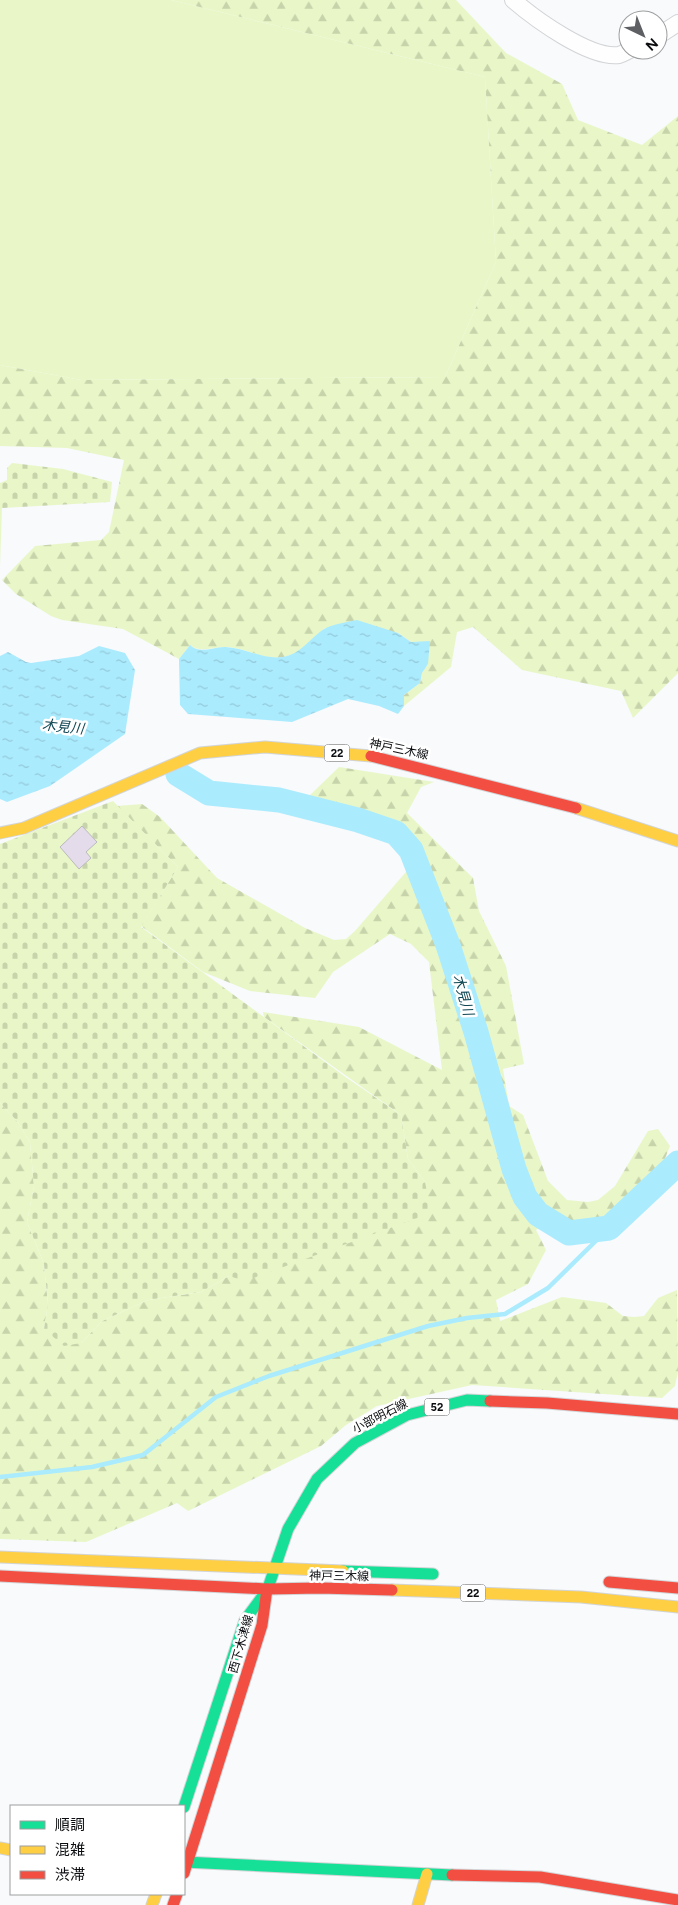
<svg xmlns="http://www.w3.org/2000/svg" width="678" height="1905" viewBox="0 0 678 1905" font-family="Figtree,'Noto Sans JP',sans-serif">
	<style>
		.green { fill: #e9f7c8 }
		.forest { fill: url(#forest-firs) }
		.cemetery { fill: url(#cemetery-stones) }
		.water { fill: url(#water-ripples) }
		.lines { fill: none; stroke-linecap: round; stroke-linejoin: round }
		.stream { stroke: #abebfe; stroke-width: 4.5 }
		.river { stroke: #abebfe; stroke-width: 25 }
		.building { fill: #e4dceb; stroke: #bababd }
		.street-casing { stroke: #d2d4d6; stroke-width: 18 }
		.fast-casing { stroke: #d2d4d6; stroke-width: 13 }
		.slow-casing { stroke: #d2d4d6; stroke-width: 13 }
		.jam-casing { stroke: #d2d4d6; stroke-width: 13 }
		.street { stroke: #fefeff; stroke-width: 16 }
		.fast { stroke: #16e098; stroke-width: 11 }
		.slow { stroke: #ffcf43; stroke-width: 11 }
		.jam { stroke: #f24e42; stroke-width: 11 }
		.labels { text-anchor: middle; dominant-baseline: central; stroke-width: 5; stroke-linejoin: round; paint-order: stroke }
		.shield { fill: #fff; stroke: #545557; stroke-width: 1 }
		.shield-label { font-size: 11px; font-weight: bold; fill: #0a0c0f }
		.street-label { font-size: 12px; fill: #0a0c0f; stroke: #fff }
		.water-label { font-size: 14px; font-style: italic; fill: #0f4653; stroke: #fff }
	</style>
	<defs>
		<pattern id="forest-firs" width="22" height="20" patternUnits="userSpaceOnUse" patternTransform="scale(1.25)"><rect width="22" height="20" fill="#e9f7c8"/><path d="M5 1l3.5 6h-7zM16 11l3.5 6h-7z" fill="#c6d3ab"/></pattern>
		<pattern id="cemetery-stones" width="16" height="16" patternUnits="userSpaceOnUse" patternTransform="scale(1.25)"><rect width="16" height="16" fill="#e9f7c8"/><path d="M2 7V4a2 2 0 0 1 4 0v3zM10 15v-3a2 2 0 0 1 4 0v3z" fill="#c6d3ab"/></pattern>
		<pattern id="water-ripples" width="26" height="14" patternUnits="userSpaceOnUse" patternTransform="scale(1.25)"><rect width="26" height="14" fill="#abebfe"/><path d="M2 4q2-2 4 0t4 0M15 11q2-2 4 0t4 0" fill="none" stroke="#92c8d8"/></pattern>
	</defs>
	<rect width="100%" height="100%" fill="#f8fafc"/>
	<polygon class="green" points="0,0 171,0 485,77 496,262 445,377 81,380 0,365"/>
	<g class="forest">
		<path d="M171 0H456L506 53 562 84 578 120 642 145 678 116V673L633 718 621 691 522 670 473 627 457 632 451 667 404 706V695L420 683 422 673 428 664 411 642 398 633 325 628C313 639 300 654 284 657 265 661 246 648 227 647 214 646 200 654 190 645L179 659 123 629 62 620 51 616 16 594 2 580 35 546 101 540 109 532 124 460 67 448 0 446V365L81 380 445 377 496 262 485 77Z"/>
		<polygon points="339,767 434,782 421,787 407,813 473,878 479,911 506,966 524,1064 503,1069 509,1106 523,1115 548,1181 567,1200 588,1202 598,1200 615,1186 648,1131 658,1129 670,1146 662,1166 606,1219 574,1226 554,1216 536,1230 546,1250 528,1284 496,1300 500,1321 562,1297 606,1303 623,1316 634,1317 644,1316 658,1298 677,1290 678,1372 675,1386 662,1398 472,1385 377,1406 346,1425 321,1446 188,1511 177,1503 86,1542 0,1539 0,1103 17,1121 30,1142 34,1186 27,1222 44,1264 48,1304 44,1329 81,1343 102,1321 148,1300 201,1292 229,1276 425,1182 408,1159 401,1115 264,1017 263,1012 359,1027 442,1070 429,962 411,944 390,934 333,972 315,998 250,991 203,972 141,926 178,867 117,806 142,804 160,817 217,878 305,928 334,940 346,939 355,931 424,851 398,825 307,798"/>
	</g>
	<g class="cemetery">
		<polygon points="12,463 63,469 112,482 110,502 2,508 0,567 0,483 7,480 7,468"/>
		<polygon points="113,801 178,867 141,927 347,1078 401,1115 408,1159 425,1182 431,1213 245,1281 229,1276 201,1292 148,1300 102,1321 81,1343 64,1346 44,1329 48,1304 44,1264 27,1222 34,1186 30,1142 17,1121 0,1103 0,844"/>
	</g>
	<g class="water">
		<path d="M357 620 398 633 411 642 430 641 428 664 422 673 420 683 404 695V706L398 714 379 706 348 699 292 722 188 714 180 705 179 659 190 645C200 655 214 646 226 647 245 648 264 660 283 657 301 654 310 638 324 629 333 624 347 622 357 620Z"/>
		<polygon points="99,646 125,653 135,670 125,734 50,786 7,802 0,799 0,656 8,652 26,662 31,663 79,656"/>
	</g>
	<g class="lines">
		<polyline class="stream" points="0,1477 92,1467 143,1455 216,1397 269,1376 428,1326 467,1318 505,1314 548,1288 609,1228"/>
		<polyline class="river" points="178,774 209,793 279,800 358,820 396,833 411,850 448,945 476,1032 514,1169 525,1197 538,1214 569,1233 609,1228 678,1163"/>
	</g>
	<polygon class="building" points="82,826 97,842 86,852 91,858 79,869 60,847"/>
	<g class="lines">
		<g class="street-casing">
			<g id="street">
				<path d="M513 0C535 19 590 59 619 55 623 54 627 51 630 50"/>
				<polyline points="658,36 678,23"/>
			</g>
		</g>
		<g class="fast-casing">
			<g id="fast">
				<polyline points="343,1571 433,1574"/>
				<polyline points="269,1585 288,1529 317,1479 355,1443 407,1415 467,1400 490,1401"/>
				<polyline points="184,1807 245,1620 265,1593"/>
				<polyline points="184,1862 452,1875"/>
			</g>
		</g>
		<g class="slow-casing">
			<g id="slow">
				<polyline points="576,808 678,841"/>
				<polyline points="0,833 24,828 200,753 265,747 371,756"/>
				<polyline points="0,1557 343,1571"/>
				<polyline points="392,1590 581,1597 678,1607"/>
				<polyline points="0,1848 11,1850"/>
				<polyline points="152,1905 156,1894"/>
				<polyline points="418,1905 427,1874"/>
			</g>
		</g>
		<g class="jam-casing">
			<g id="jam">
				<polyline points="371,756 576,808"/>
				<polyline points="490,1401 547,1403 678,1414"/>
				<polyline points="0,1576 267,1589 320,1588 392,1590"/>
				<polyline points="609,1582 678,1588"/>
				<polyline points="184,1873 262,1625 267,1589"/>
				<polyline points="452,1875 540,1877 678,1900"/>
				<polyline points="173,1905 177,1894"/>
			</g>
		</g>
		<use href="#street" class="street"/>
		<use href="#fast" class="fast"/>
		<use href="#slow" class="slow"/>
		<use href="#jam" class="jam"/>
	</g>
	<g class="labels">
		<g class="shield">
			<rect x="324.5" y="744.5" width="25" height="17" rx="4"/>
			<rect x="424.5" y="1398.5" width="25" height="17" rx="4"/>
			<rect x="460.5" y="1584.5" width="25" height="17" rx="4"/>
		</g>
		<g class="shield-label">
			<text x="337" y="753">22</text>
			<text x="437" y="1407">52</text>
			<text x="473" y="1593">22</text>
		</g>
		<g class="street-label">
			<text transform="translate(399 749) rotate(12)">神戸三木線</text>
			<text transform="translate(380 1416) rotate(-27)">小部明石線</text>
			<text transform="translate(339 1576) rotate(1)">神戸三木線</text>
			<text transform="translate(241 1644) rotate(-74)">西下木津線</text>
		</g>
		<g class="water-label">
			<text transform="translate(63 727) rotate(6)">木見川</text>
			<text transform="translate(463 995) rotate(74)">木見川</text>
		</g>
	</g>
	<rect x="10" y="1805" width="175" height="90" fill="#ffffff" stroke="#9d9e9f"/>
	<rect x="20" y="1821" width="25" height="8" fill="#16e098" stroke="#9d9e9f"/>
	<text x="55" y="1830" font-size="15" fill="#0a0c0f">順調</text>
	<rect x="20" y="1846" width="25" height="8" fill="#ffcf43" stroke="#9d9e9f"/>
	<text x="55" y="1855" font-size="15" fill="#0a0c0f">混雑</text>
	<rect x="20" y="1871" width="25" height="8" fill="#f24e42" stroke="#9d9e9f"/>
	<text x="55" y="1880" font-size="15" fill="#0a0c0f">渋滞</text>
	<g transform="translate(643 35) rotate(137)"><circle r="24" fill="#ffffff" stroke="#9d9e9f"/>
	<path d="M0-4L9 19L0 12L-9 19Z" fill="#5d5f62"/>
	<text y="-8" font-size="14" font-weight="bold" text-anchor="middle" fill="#0a0c0f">N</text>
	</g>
</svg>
